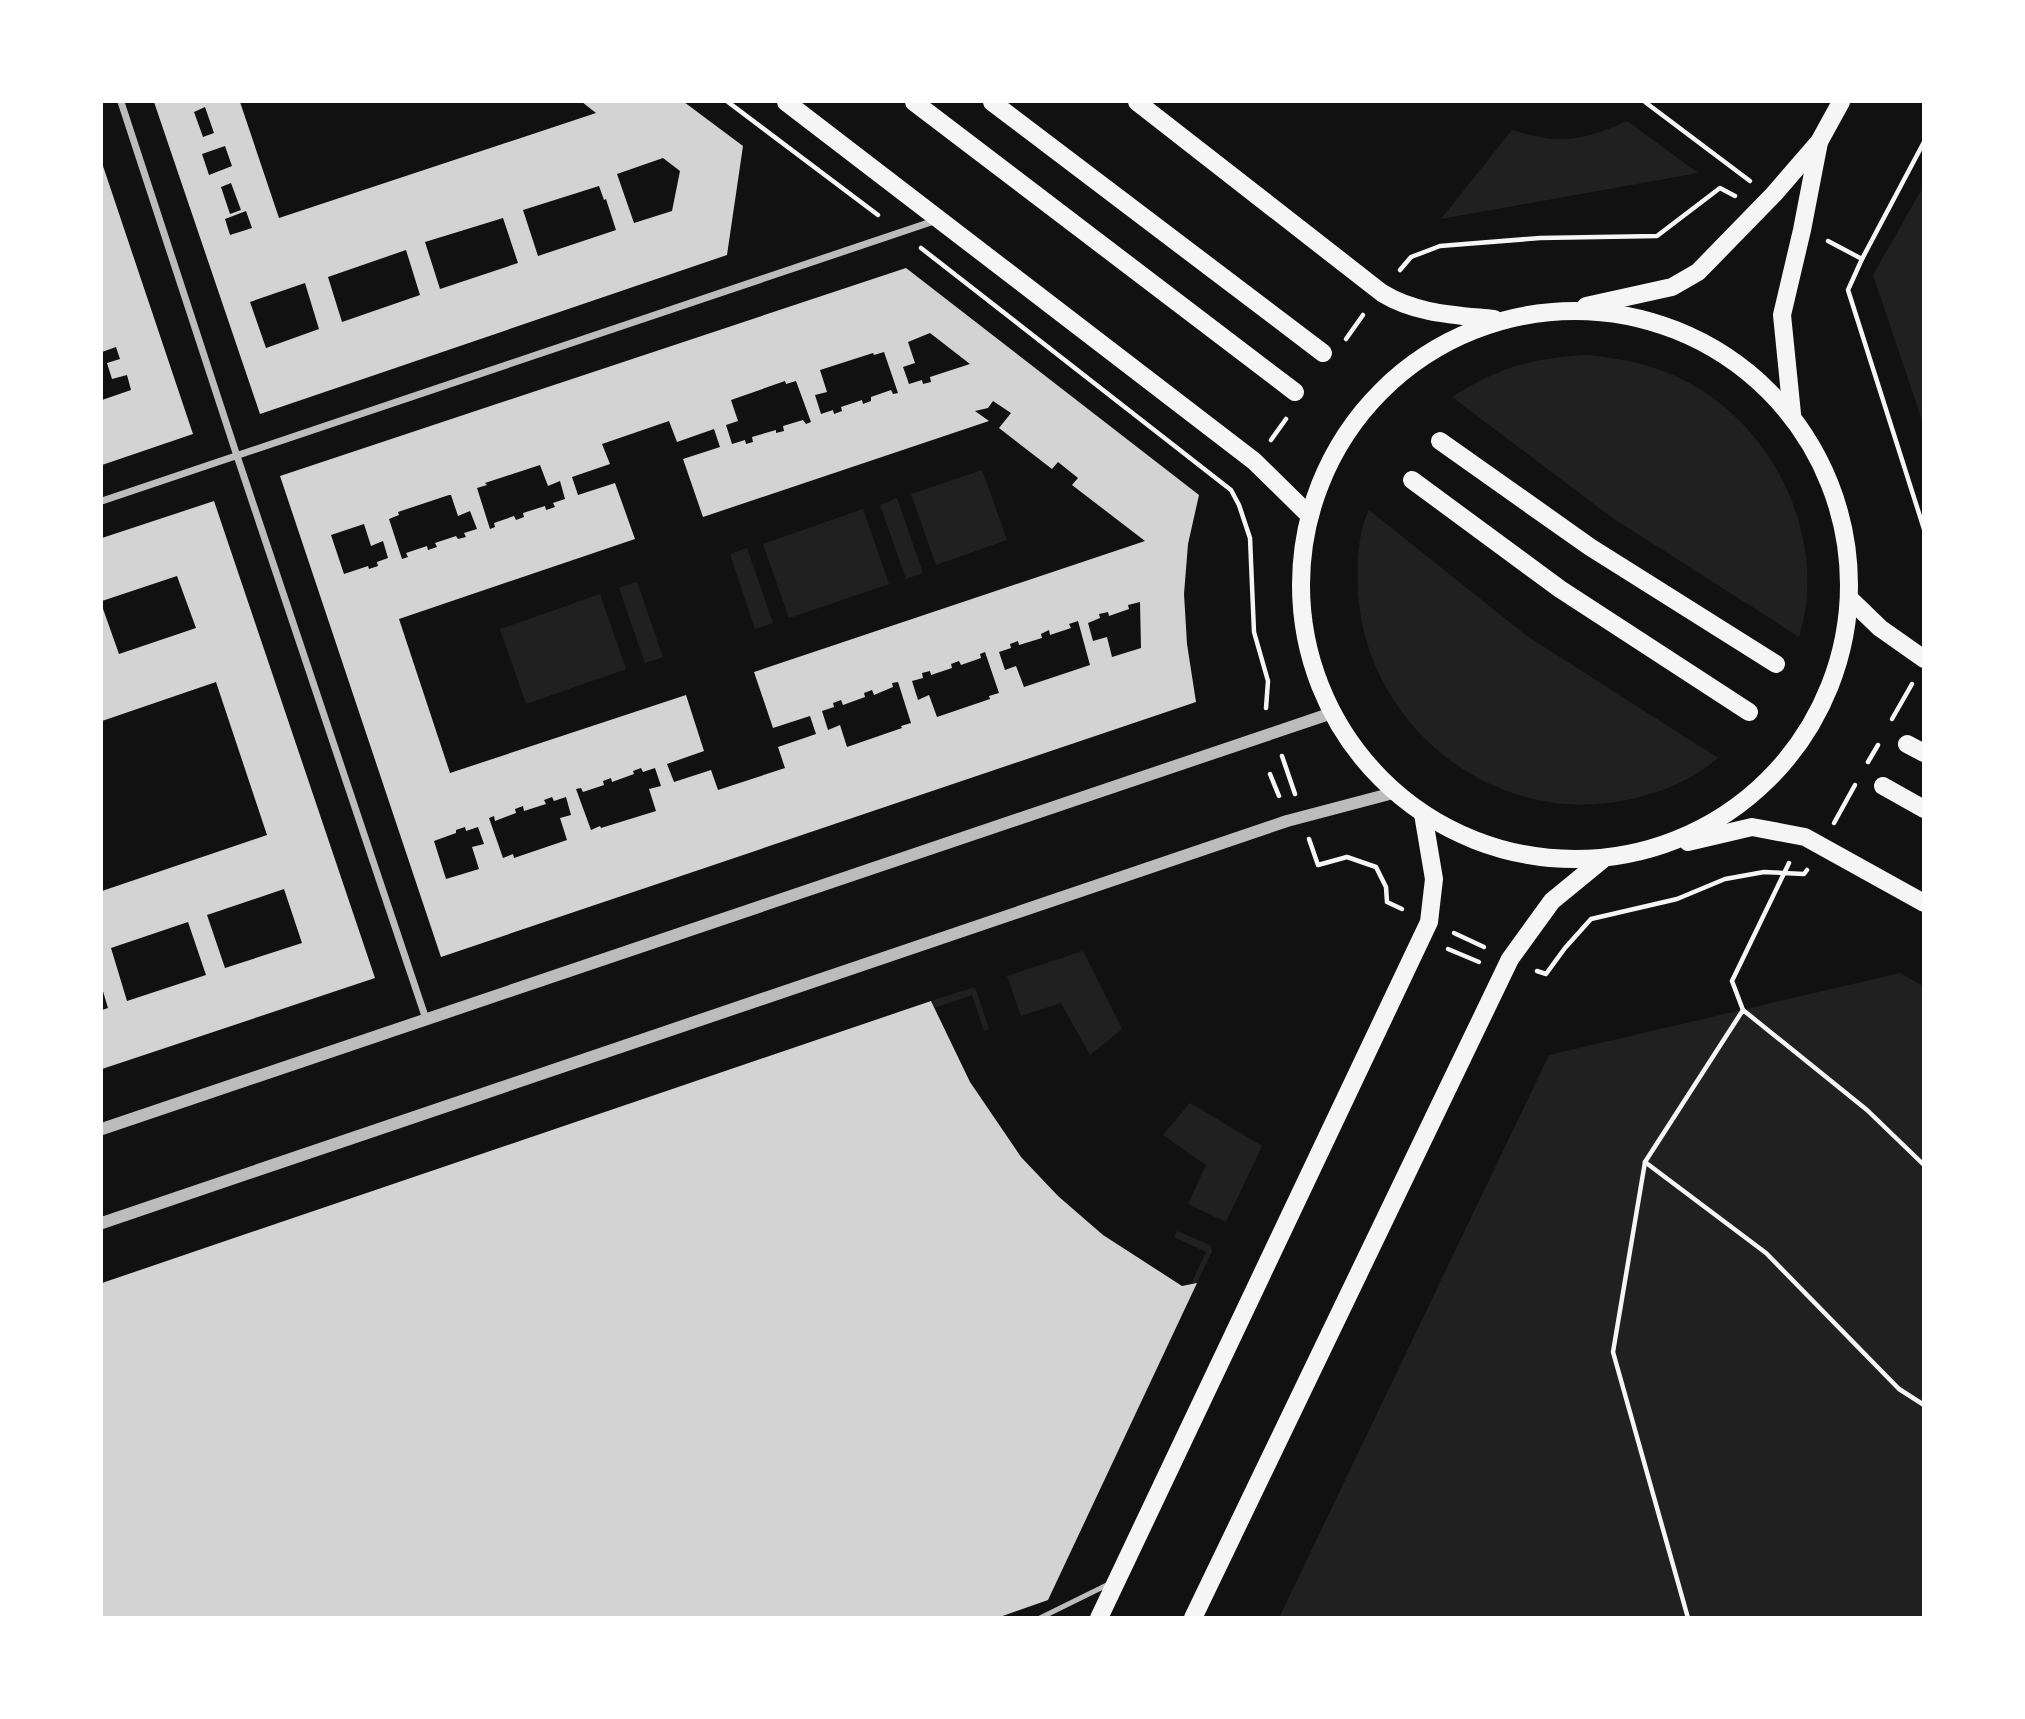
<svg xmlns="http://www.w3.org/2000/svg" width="2025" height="1719" viewBox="0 0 2025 1719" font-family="'Source Serif 4',serif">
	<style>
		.green { fill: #202020 }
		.building { fill: #d3d3d3; fill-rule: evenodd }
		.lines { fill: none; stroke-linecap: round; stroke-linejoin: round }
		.path { stroke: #f5f5f5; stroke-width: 4.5 }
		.service { stroke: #bcbcbc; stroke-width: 5 }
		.minor { stroke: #bcbcbc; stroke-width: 7 }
		.tertiary { stroke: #bcbcbc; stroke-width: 12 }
		.primary { stroke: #f5f5f5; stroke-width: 18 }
	</style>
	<rect width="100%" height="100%" fill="#111"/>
	<g class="green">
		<path d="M1627 121 1698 173 1441 219 1512 130C1559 145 1583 141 1627 121Z"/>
		<polygon points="1923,187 1923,423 1873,275"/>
		<path d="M1588 355C1625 359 1659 366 1691 384 1776 430 1829 542 1799 637L1611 517 1452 397C1500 367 1532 358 1588 355Z"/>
		<polygon points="982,470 1007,540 936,565 911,494"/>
		<polygon points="897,498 923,573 906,579 880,505"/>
		<polygon points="863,509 889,584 789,618 763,544"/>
		<path d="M1369 510 1527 636 1718 758C1693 780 1660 793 1627 800 1494 827 1368 728 1358 594 1357 568 1357 533 1369 510Z"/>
		<polygon points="747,548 773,623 755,629 730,554"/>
		<polygon points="637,582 663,657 645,663 619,588"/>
		<polygon points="600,594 626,669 526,704 500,629"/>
		<polygon points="1083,951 1122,1029 1090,1055 1061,1003 1021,1016 1007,976"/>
		<polygon points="1900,973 1923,986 1923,1617 1279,1618 1549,1055"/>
		<polygon points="975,987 989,1029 984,1031 972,995 935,1008 931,1001"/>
		<polygon points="1190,1103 1262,1146 1226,1222 1188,1204 1206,1165 1163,1135"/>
		<polygon points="1177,1231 1210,1245 1212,1251 1197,1283 1191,1284 1206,1252 1174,1237"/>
	</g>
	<g class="building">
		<path d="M154 102H240L279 218 596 113 582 102H684L743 146 727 255 260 414ZM205 107 214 133 203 137 194 112ZM225 146 232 166 209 175 202 154ZM663 158 680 171 672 211 634 223 617 174ZM231 183 241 210 230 214 221 187ZM599 186 604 200 606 199 616 230 538 256 523 210ZM246 211 252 228 230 235 225 219ZM503 218 518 263 440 289 425 242ZM406 250 420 295 342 322 328 277ZM305 283 319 329 266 348 250 302Z"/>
		<polygon points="102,163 193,434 102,465 102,400 131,390 127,375 112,379 107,363 120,359 116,347 102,352"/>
		<path d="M906 268 1199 495 1188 544 1184 594 1187 644 1196 702 441 957 280 476ZM930 333 970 364 930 377 931 382 923 384 922 380 909 384 903 367 915 363 908 342ZM884 352 898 393 893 394 891 390 871 397V401L863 404 862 400 841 407 842 411 834 414 833 410 821 414 815 395 827 392 820 370 873 353 874 355ZM785 381 786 384 796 381 811 422 806 424 803 420 783 426 784 431 776 433V430L752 437 753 442 746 444 745 440 732 444 726 425 738 421 731 400ZM993 401 1011 413 999 428 1052 469 1058 462 1078 478 1072 485 1145 541 754 672 773 728 810 716 816 734 778 747 785 768 718 790 711 770 674 782 667 764 704 751 686 695 450 773 399 619 635 539 615 483 578 495 572 477 610 464 602 444 669 421 677 442 714 429 720 447 683 459 703 517 989 421 975 411 988 408ZM540 465 548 486 560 481 565 499 553 503 555 507 546 510 545 506 523 513 524 517 516 520 514 516 494 523 495 527 490 529 477 488 487 485 485 483ZM449 495H451L458 516 470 511 477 529 464 533 466 537 458 539 456 536 435 543 437 547 428 550 427 546 406 553 408 557 402 559 389 519 399 515 398 512ZM364 524 371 546 383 541 388 558 377 562 378 566 369 569 368 566 344 574 331 535ZM1140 602 1141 648 1112 657 1107 637 1093 641 1088 623 1100 618 1099 614 1108 612 1109 616 1129 609 1128 605ZM1078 621 1090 665 1024 687 1016 666 1005 670 999 652 1011 648 1010 644 1018 641 1019 645 1042 638 1041 634 1049 630 1050 635 1071 628 1069 624ZM985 652 999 693 989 696 990 699 937 717 929 695 918 700 912 681 923 678 922 673 930 671 931 675 952 668 951 664 959 661 961 665 981 658 980 654ZM898 682 911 723 901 726 902 728 847 747 840 725 828 730 822 711 834 707 833 703 841 700 843 705 865 697 864 693 872 690 874 695 893 687 892 683ZM641 768 643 772 655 768 661 786 649 789 656 811 601 828 600 826 591 830 576 789 581 788 583 792 604 785 603 781 611 778 612 782 634 774 633 771ZM552 797 554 801 566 797 571 815 560 818 567 840 514 858 513 854 503 858 489 818 494 816 495 821 516 813 515 809 523 806 524 811 546 804 544 800ZM465 827 466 831 478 827 484 844 472 847 479 869 446 879 434 841 456 833V830Z"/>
		<path d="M214 501 375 978 102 1069V1010L108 1008 102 988V891L267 835 216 682 102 721V606L119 654 196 628 177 576 102 601V538ZM284 889 302 943 225 968 207 915ZM188 922 206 975 127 1001 111 948Z"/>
		<polygon points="931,1001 970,1082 1021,1157 1058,1196 1103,1235 1182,1286 1197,1283 1048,1600 997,1618 102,1618 102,1283"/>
	</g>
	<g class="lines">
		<g class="path">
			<polyline points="728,102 878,215"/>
			<polyline points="1645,102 1750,181"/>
			<polyline points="1828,241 1862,259 1924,142"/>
			<polyline points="921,248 1231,490 1239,505 1250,538 1254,632 1268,681 1266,708"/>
			<polyline points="1862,259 1848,290 1924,529"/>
			<polyline points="1400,270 1411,257 1440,246 1540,238 1657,236 1720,188 1735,196"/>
			<polyline points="1346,339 1363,315"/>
			<polyline points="1271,440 1286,419"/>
			<polyline points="1892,719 1912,684"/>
			<polyline points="1282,756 1295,794"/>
			<polyline points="1868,762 1878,745"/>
			<polyline points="1270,774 1279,796"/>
			<polyline points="1834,823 1855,785"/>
			<polyline points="1309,839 1318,865 1347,857 1376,867 1386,887 1387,902 1402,909"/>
			<polyline points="1454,933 1484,947"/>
			<polyline points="1448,949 1479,962"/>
			<polyline points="1537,971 1546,974 1565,948 1591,919 1677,899 1725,879 1764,872 1804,874 1807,870"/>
			<polyline points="1743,1010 1732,981 1789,863"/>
			<polyline points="1645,1162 1766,1253 1899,1389 1924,1405"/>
			<polyline points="1688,1618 1613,1352 1645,1162 1743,1010 1867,1110 1924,1165"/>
		</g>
		<polyline class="service" points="1040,1618 1111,1583"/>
		<g class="minor">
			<polyline points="121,102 237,456 426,1019"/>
			<polyline points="102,501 937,220"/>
		</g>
		<g class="tertiary">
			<polyline points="102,1129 1332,713"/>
			<polyline points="102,1223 1287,821 1397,792"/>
		</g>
		<g class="primary">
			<polyline points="786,102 1254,461 1309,515"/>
			<polyline points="914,102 1295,392"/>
			<polyline points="992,102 1323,353"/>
			<path d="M1137 102 1382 293C1416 314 1455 315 1494 319"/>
			<polyline points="1586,306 1672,287 1698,272 1774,194 1819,142 1841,102"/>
			<circle cx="1575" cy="585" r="274"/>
			<polyline points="1792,414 1782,315 1802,230 1819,142"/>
			<polyline points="1440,441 1590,547 1776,664"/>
			<polyline points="1412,480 1560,589 1749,712"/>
			<polyline points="1850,599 1880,628 1924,659"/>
			<polyline points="1907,744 1924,753"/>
			<polyline points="1883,786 1924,809"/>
			<polyline points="1688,842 1752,827 1805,837 1924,903"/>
			<polyline points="1099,1618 1429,922 1434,879 1423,814"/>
			<polyline points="1193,1618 1510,959 1552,901 1602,860"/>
		</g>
	</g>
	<rect width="2025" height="1719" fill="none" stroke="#ffffff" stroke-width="206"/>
</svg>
